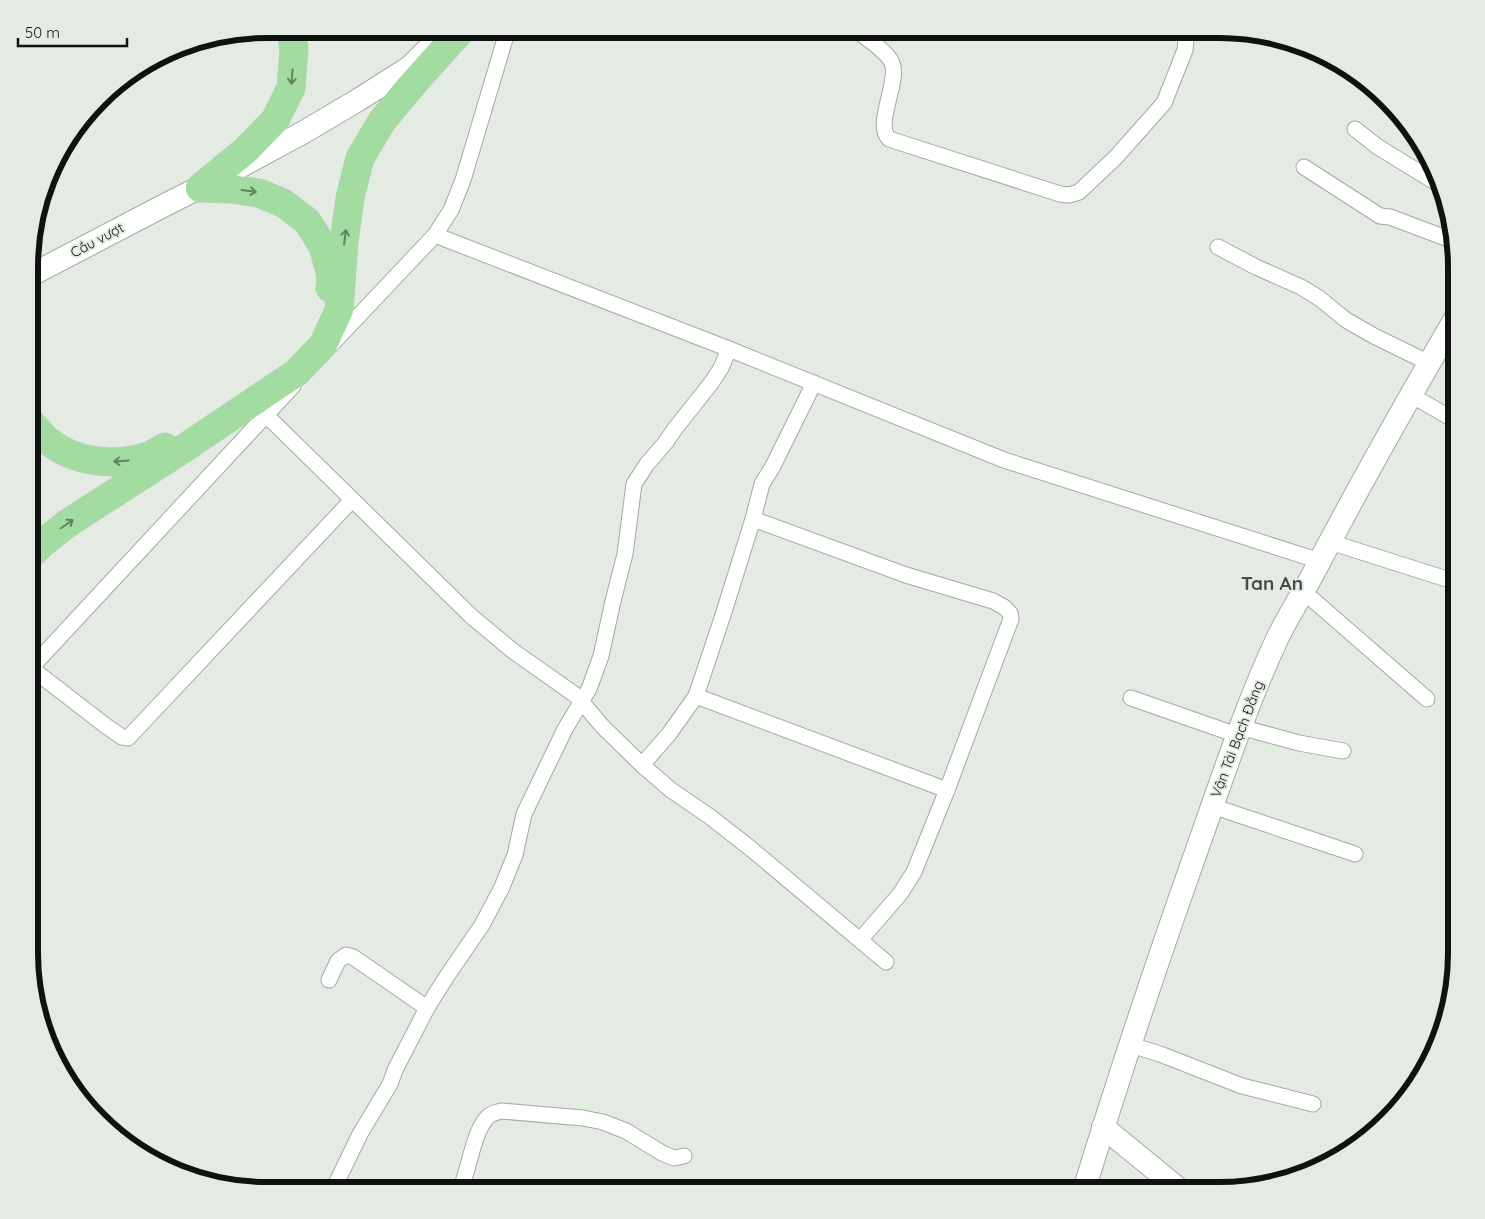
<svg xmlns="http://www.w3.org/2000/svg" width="1485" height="1219" viewBox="0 0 1485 1219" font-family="Quicksand,sans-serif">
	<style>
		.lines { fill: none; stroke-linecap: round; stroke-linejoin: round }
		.street-casing { stroke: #a3aaa3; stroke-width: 17 }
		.secondary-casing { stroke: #a3aaa3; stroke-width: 24 }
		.highway-casing { stroke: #c6c6c5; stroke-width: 29 }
		.street { stroke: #fff; stroke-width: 15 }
		.secondary { stroke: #fff; stroke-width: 22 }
		.highway { stroke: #a3dca1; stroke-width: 28 }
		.oneway { stroke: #61815f }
		.labels { text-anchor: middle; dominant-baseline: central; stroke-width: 4; stroke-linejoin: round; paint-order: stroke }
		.street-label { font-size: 14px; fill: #10120f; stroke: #e3ebe3 }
		.district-label { font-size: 19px; font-weight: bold; fill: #464b45; stroke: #e3ebe3 }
		.rim { fill: none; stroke: #10120f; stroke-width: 6 }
	</style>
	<rect width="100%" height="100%" fill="#e3ebe3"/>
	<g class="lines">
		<g class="street-casing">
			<g id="street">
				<path d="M854 29C865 37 887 51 892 63 900 81 874 124 889 139L1060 194 1069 195 1079 192 1116 157 1164 103 1185 50 1186 40 1184 32 1181 29"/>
				<polyline points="1355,129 1378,147 1440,185"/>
				<polyline points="1304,167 1380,216 1390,217 1451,240"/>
				<polyline points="435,235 729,349 1004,460 1320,561"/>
				<polyline points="1218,247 1256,267 1301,287 1319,298 1346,320 1374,336 1429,363"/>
				<polyline points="331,345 435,235 451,210 463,180 508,29"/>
				<polyline points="1411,395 1456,421"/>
				<polyline points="266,415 471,616 513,651 574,694 581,701 603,727 642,765 671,790 709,816 750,848 886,962"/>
				<polyline points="753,519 906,575 993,601 1004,607 1010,613 1011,619 947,790 914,872 900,894 860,940"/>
				<polyline points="1330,542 1456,582"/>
				<polyline points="1304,592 1427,699"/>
				<polyline points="31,668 106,726 122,737 128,738 352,500"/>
				<polyline points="30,669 293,386"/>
				<polyline points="696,696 947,790"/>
				<polyline points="1131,698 1237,735"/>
				<polyline points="1240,727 1299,743 1343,751"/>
				<polyline points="642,765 669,734 696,696 723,615 753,519 762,484 773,466 814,383"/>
				<polyline points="1212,806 1355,854"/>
				<polyline points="329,980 338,961 346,955 353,957 427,1008"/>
				<polyline points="1131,1045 1160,1054 1242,1086 1313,1104"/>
				<polyline points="333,1190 360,1134 390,1084 395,1070 427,1008 447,976 482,925 502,887 515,855 524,814 565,729 589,689 601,656 613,601 625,554 634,484 647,464 666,442 674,430 712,382 721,368 729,349"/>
				<path d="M460 1190C469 1171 474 1126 490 1115 493 1113 498 1112 501 1111L583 1118 603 1122 626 1131 662 1153 674 1158 684 1156"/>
			</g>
		</g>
		<g class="secondary-casing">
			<g id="secondary">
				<polyline points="31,275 163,206 232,171 304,132 358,100 410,67 432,45"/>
				<polyline points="1103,1127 1180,1190"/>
				<path d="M1084 1190C1118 1079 1155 968 1194 858 1220 785 1244 710 1277 639 1288 616 1302 595 1314 572 1359 486 1407 401 1456 317"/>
			</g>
		</g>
		<g class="highway-casing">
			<g id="highway">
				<polyline points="200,188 230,189 259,193 283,203 307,221 323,246 331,276 330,288"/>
				<polyline points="200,188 246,150 275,120 291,88 294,48 290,29"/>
				<path d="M30 422C36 428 40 434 46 439 73 463 115 467 148 456 154 454 159 450 165 447"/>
				<polyline points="30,555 45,541 68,523 180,451 296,373 323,345 339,310 344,242 350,198 360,158 382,121 411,86 462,29"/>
			</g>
		</g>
		<use href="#street" class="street"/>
		<use href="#secondary" class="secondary"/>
		<use href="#highway" class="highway"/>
	</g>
	<defs><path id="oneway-shaft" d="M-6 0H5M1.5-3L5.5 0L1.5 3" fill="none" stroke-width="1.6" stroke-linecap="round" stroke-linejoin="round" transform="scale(1.25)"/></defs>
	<g class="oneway">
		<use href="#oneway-shaft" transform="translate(292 77) rotate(94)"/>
		<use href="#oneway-shaft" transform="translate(249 191) rotate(7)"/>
		<use href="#oneway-shaft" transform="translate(345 237) rotate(-83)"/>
		<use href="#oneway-shaft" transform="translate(121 461) rotate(176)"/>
		<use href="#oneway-shaft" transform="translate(67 524) rotate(-35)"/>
	</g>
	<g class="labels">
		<g class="street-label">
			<text transform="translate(97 240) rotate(-28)">Cầu vượt</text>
			<text transform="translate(1237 739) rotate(-69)">Vận Tải Bạch Đằng</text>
		</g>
		<g class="district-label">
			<text x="1272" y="583">Tan An</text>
		</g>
	</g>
	<path d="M0 0H1485V1219H0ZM267 38H1219A229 229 0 0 1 1448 267V953A229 229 0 0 1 1219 1182H267A229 229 0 0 1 38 953V267A229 229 0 0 1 267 38Z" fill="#e3ebe3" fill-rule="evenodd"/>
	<path class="rim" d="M267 38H1219A229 229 0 0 1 1448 267V953A229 229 0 0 1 1219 1182H267A229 229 0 0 1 38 953V267A229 229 0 0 1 267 38Z"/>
	<path d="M18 38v8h109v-8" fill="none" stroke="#10120f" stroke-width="2.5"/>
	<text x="25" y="38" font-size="15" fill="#10120f" stroke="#e3ebe3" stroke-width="4" paint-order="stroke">50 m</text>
</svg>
